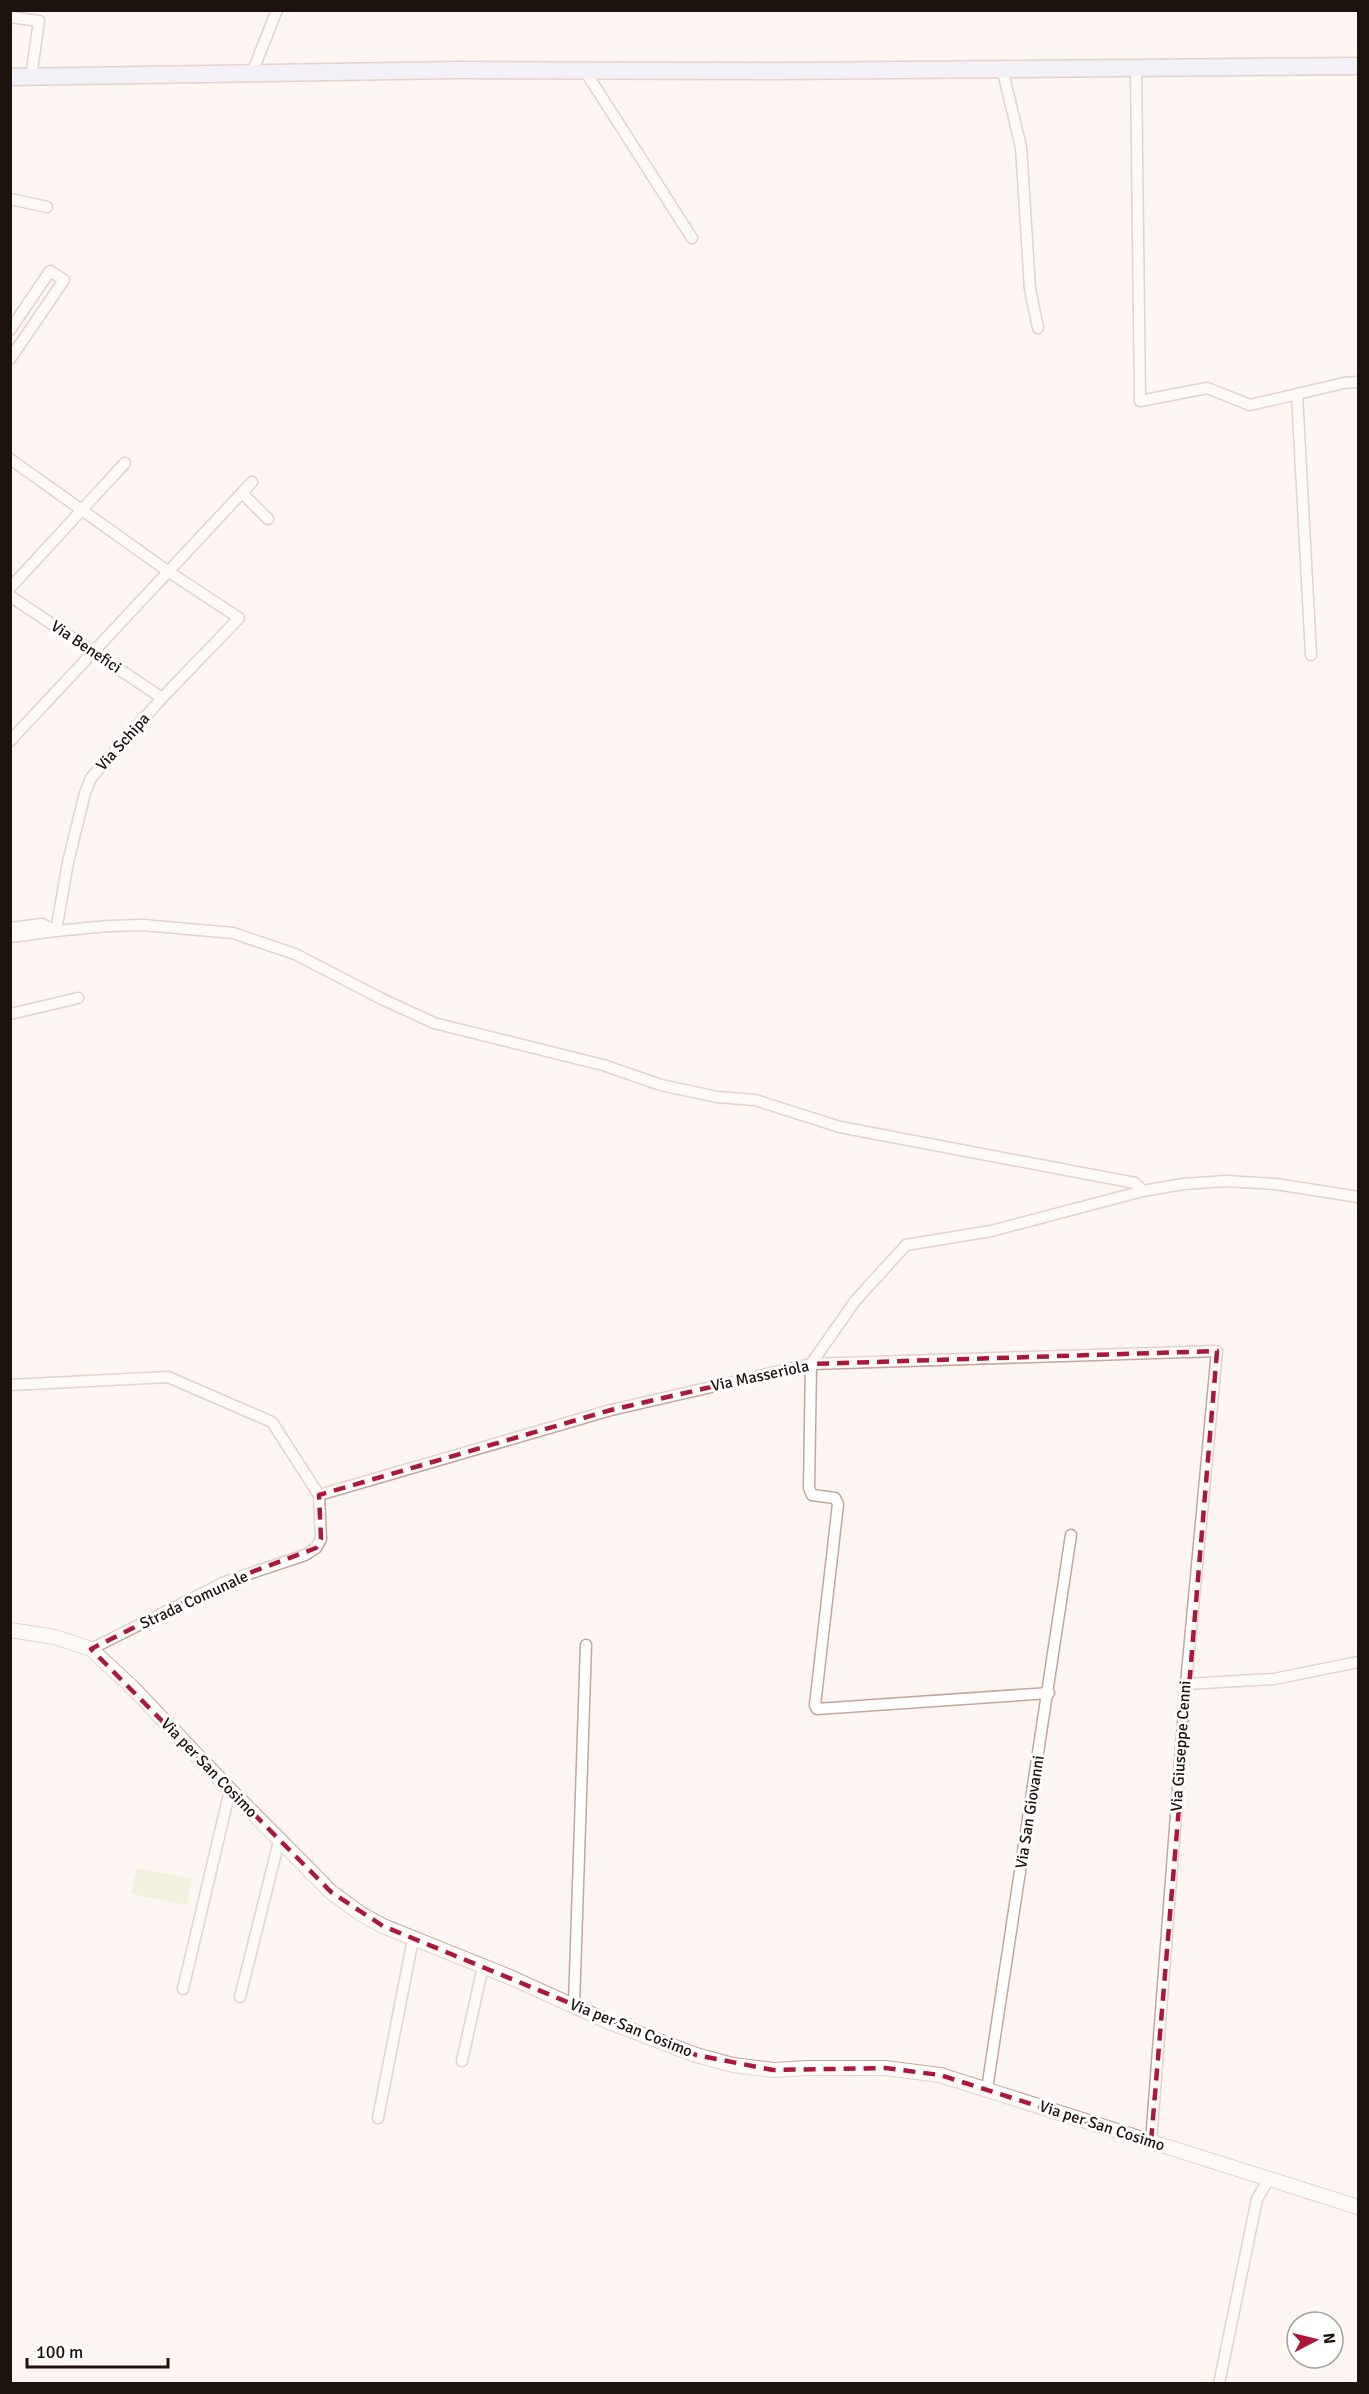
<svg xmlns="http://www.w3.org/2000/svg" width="1369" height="2394" viewBox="0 0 1369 2394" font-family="Signika,sans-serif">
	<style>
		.green { fill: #e4e8c7 }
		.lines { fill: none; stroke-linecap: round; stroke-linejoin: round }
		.minor-casing { stroke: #c7a698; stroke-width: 13 }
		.tertiary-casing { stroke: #c7a698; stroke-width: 16 }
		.secondary-casing { stroke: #c7a698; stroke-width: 19 }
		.minor { stroke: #fff; stroke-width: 10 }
		.tertiary { stroke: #fff; stroke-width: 14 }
		.secondary { stroke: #e6e9fc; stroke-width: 16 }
		.marked { fill: none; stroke: #ad183a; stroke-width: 4.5; stroke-dasharray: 12 8; stroke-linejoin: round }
		.labels { text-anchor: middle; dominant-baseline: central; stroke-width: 6; stroke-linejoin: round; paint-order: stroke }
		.street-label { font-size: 16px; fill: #1e120d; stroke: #fff }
	</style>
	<rect width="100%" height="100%" fill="#fdf6f3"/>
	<polygon class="green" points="137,1868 192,1879 187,1905 131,1894"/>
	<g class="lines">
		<g class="minor-casing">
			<g id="minor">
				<polyline points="10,17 39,21 31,77"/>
				<polyline points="1002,68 1021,147 1030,289 1038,328"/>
				<polyline points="1136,69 1140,401 1207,388 1250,405 1344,383 1358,382"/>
				<polyline points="585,71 692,238"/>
				<polyline points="252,73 277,10"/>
				<polyline points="10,199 47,207"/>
				<polyline points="10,330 50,271 64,280 10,359"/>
				<polyline points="1297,394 1311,655"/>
				<polyline points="10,459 169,572 239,618 162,698 91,778 85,793 68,862 56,931 108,926 143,925 233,933 295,954 382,999 434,1023 603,1065 661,1085 717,1097 755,1100 840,1127 1135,1183 1143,1191"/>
				<polyline points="242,493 268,519"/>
				<polyline points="10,588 125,463"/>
				<polyline points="10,596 162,698"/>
				<polyline points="10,741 252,482"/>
				<polyline points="10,928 42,924 56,931 10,937"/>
				<polyline points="10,1014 78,998"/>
				<polyline points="10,1385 168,1377 272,1422 319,1495 321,1539 316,1548 305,1555 225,1582 91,1649"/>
				<polyline points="319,1495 611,1410 811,1364 1217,1351 1186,1684 1151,2142"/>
				<polyline points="1186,1684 1274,1679 1358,1662"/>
				<polyline points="1049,1693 817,1709 815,1705 838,1504 835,1498 812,1495 809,1488 811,1364 855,1301 906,1245 991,1231 1143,1191 1183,1184 1226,1181 1276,1184 1358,1197"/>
				<polyline points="183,1989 230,1790"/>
				<polyline points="240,1997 279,1841"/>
				<polyline points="574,2005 586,1645"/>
				<polyline points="462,2061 483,1966"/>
				<polyline points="987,2089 1071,1535"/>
				<polyline points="378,2118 413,1939"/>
				<polyline points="1219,2384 1257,2199 1268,2180"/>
			</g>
		</g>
		<g class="tertiary-casing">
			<polyline id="tertiary" points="10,1630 55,1637 91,1649 133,1688 230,1790 331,1892 361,1914 383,1926 510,1977 609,2022 696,2055 733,2065 773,2070 807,2068 885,2068 940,2075 1358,2207"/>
		</g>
		<g class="secondary-casing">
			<polyline id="secondary" points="10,77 457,70 780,71 1358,66"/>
		</g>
		<use href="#minor" class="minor"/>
		<use href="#tertiary" class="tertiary"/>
		<use href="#secondary" class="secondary"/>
	</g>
	<path d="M0 0H1369V2394H0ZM1217 1351 1151 2142 940 2075 885 2068 773 2070 696 2055 383 1926 331 1892 91 1649 225 1582 316 1548 321 1539 319 1495 611 1410 811 1364Z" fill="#fdf6f3" fill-opacity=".55" fill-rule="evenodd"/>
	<path class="marked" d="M1217 1351 1151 2142 940 2075 885 2068 773 2070 696 2055 383 1926 331 1892 91 1649 225 1582 316 1548 321 1539 319 1495 611 1410 811 1364Z"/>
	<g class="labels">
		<g class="street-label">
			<text transform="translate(86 647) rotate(34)">Via Benefici</text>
			<text transform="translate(123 742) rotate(-48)">Via Schipa</text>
			<text transform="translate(760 1376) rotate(-12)">Via Masseriola</text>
			<text transform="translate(194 1600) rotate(-25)">Strada Comunale</text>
			<text transform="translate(1181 1746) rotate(-86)">Via Giuseppe Cenni</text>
			<text transform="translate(209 1768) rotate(46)">Via per San Cosimo</text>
			<text transform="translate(1030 1812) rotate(-81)">Via San Giovanni</text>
			<text transform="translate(631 2028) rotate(22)">Via per San Cosimo</text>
			<text transform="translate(1102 2126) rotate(18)">Via per San Cosimo</text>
		</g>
	</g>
	<rect width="1369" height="2394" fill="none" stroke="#1e120d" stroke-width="24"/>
	<g transform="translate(1315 2340) rotate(83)"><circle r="28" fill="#ffffff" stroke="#a5a09e" stroke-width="1.5"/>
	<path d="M0-4.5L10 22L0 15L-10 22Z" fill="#ad183a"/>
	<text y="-9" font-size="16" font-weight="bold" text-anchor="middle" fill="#1e120d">N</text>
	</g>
	<path d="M27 2358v9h141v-9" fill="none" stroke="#1e120d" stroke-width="3"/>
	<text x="36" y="2358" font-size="18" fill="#1e120d" stroke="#ffffff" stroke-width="4.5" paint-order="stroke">100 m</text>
</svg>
